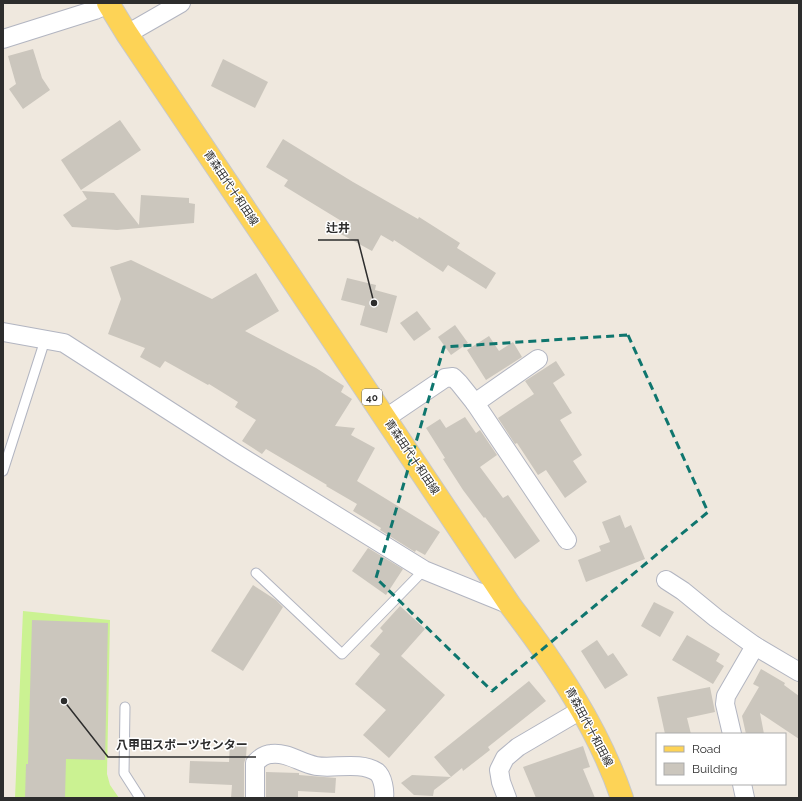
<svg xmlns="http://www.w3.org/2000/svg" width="802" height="801" viewBox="0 0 802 801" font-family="Raleway,'Noto Sans JP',sans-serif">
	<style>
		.pitch { fill: #cbf292 }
		.building { fill: #cbc6bd }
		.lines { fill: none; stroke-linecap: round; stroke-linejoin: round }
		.service-casing { stroke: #b2b5c1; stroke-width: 11 }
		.minor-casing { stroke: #b2b5c1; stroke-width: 20 }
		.primary-casing { stroke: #c8c8c8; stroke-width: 24 }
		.service { stroke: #fff; stroke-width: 9 }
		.minor { stroke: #fff; stroke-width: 18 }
		.primary { stroke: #fdd356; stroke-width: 22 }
		.marked { fill: none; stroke: #0f766e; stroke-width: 3; stroke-dasharray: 8 5; stroke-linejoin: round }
		.labels { text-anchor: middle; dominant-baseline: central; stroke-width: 3; stroke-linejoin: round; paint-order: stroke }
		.shield { fill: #fff; stroke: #6c6c6c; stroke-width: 1 }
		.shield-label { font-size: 10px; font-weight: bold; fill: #2d2d2d }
		.street-label { font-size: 11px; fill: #2d2d2d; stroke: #fff }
		.leader { fill: none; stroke: #2d2d2d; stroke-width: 1.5 }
		.callout-dot { fill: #2d2d2d; stroke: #fff; stroke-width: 1.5 }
		.callout-label { font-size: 12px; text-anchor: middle; font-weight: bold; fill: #2d2d2d; stroke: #fff; stroke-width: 3; stroke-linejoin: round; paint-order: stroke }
	</style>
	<rect width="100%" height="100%" fill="#efe8de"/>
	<polygon class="pitch" points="23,611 110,620 107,774 110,785 119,798 15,798"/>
	<g class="building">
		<polygon points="33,49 42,78 50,90 23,109 9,89 16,84 8,56"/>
		<polygon points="223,59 268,82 255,108 211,86"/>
		<polygon points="120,120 141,150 81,190 61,160"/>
		<polygon points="283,139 353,182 418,219 419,217 460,243 457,248 496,273 486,289 448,265 443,272 394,240 393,242 381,235 372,251 337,232 343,222 284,186 288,180 266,167"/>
		<polygon points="82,191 114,193 139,225 141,195 189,198 189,203 195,204 194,223 117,230 72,227 63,215 87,199"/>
		<polygon points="131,260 212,299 256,273 279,311 245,331 316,368 344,386 341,392 352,399 335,426 355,428 351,435 375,448 357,481 440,532 425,555 416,550 415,552 380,530 381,528 353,511 357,504 326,486 327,485 266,449 262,454 242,441 256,420 235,407 238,402 209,384 208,385 165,361 160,368 140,357 145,348 108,334 121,299 110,267"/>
		<polygon points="347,278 376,285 375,290 397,296 387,333 360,325 365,306 341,300"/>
		<polygon points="417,311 431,329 414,341 400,323"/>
		<polygon points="455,325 468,343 451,355 438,337"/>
		<polygon points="489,336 499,351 513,342 522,357 486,380 467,350"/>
		<polygon points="556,361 565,375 553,383 572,413 560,420 582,455 573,461 587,482 565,498 546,470 538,475 517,443 515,444 498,418 534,394 525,381"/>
		<polygon points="465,417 476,433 480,430 497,455 480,467 503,498 508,495 540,541 515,559 485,517 484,518 463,490 443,459 445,458 426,428 440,419 446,428"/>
		<polygon points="620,515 625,528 631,525 645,559 586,582 578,560 601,551 599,546 610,542 602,522"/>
		<polygon points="368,548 403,569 386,595 352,571"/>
		<polygon points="253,585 276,600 283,607 243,671 211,651"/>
		<polygon points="654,602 674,612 660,637 641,626"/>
		<polygon points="400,606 425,629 401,656 445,695 389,758 363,735 386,710 355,684 380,654 370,646 383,631 380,628"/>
		<polygon points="32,620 108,623 105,760 66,759 65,798 25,798 26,764 28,764"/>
		<polygon points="687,635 720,654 716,661 724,666 713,684 672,660"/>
		<polygon points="597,640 608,656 613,653 628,675 605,689 581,651"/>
		<polygon points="761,669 785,683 784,685 799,696 799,739 760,713 764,734 746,734 742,716 759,687 753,684"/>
		<polygon points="529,681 546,701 488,747 490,750 463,771 462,768 451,777 434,757"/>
		<polygon points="710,687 715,712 687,718 691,734 665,734 657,697"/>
		<polygon points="230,742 247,743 246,757 244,763 244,798 231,798 232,785 189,783 190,761 229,762"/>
		<polygon points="583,746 590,767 583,769 595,798 536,798 523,767"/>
		<polygon points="266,772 299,773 299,775 336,778 335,793 298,791 298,798 266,798"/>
		<polygon points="412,775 451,777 434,790 433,796 414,795 401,783"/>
	</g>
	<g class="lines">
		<g class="service-casing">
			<g id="service">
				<polyline points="3,471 45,340"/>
				<polyline points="256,573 342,654 424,570"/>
				<polyline points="125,707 124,773 140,798"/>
			</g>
		</g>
		<g class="minor-casing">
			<g id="minor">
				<polyline points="127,34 181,3"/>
				<polyline points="3,39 95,10 108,4"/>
				<polyline points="3,332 64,343 235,453 424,570 510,605"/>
				<polyline points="475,403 538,359"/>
				<polyline points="386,418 445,378 453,377 459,383 475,403 567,540"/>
				<polyline points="666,580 683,591 716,618 755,646"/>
				<polyline points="732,734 725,704 726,696 755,646 799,672"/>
				<polyline points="742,784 745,798"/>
				<path d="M255 798V763C260 758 265 754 271 754 288 752 300 763 316 766 334 769 360 761 377 772 383 777 385 791 384 798"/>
				<polyline points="507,798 501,782 499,770 505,758 518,747 581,710"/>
			</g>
		</g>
		<g class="primary-casing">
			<path id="primary" d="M108 3 127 34 274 252 510 605C555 664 598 727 622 798"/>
		</g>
		<use href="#service" class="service"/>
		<use href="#minor" class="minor"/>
		<use href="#primary" class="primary"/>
	</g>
	<path class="marked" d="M628 335 708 512 492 691 376 578 444 347Z"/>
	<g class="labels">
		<rect class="shield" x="362" y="389" width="20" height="16" rx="3"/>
		<g class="shield-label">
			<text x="372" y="397">40</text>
		</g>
		<g class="street-label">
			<text transform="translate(231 188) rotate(56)">青森田代十和田線</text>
			<text transform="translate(412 457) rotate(56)">青森田代十和田線</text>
			<text transform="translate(589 727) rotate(62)">青森田代十和田線</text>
		</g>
	</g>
	<path class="leader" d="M374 303L358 240H318M64 701L108 757H256"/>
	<g class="callout-dot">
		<circle cx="374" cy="303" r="4"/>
		<circle cx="64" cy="701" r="4"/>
	</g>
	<g class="callout-label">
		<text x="338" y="232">辻井</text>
		<text x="182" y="749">八甲田スポーツセンター</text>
	</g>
	<rect width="802" height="801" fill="none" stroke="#2d2d2d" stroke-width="8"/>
	<rect x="656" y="733" width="130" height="52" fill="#ffffff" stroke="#ababab"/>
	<rect x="664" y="746" width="20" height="6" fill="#fdd356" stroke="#ababab"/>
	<text x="692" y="753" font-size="12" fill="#2d2d2d">Road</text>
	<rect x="664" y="763" width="20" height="12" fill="#cbc6bd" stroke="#ababab"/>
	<text x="692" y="773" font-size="12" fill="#2d2d2d">Building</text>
</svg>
